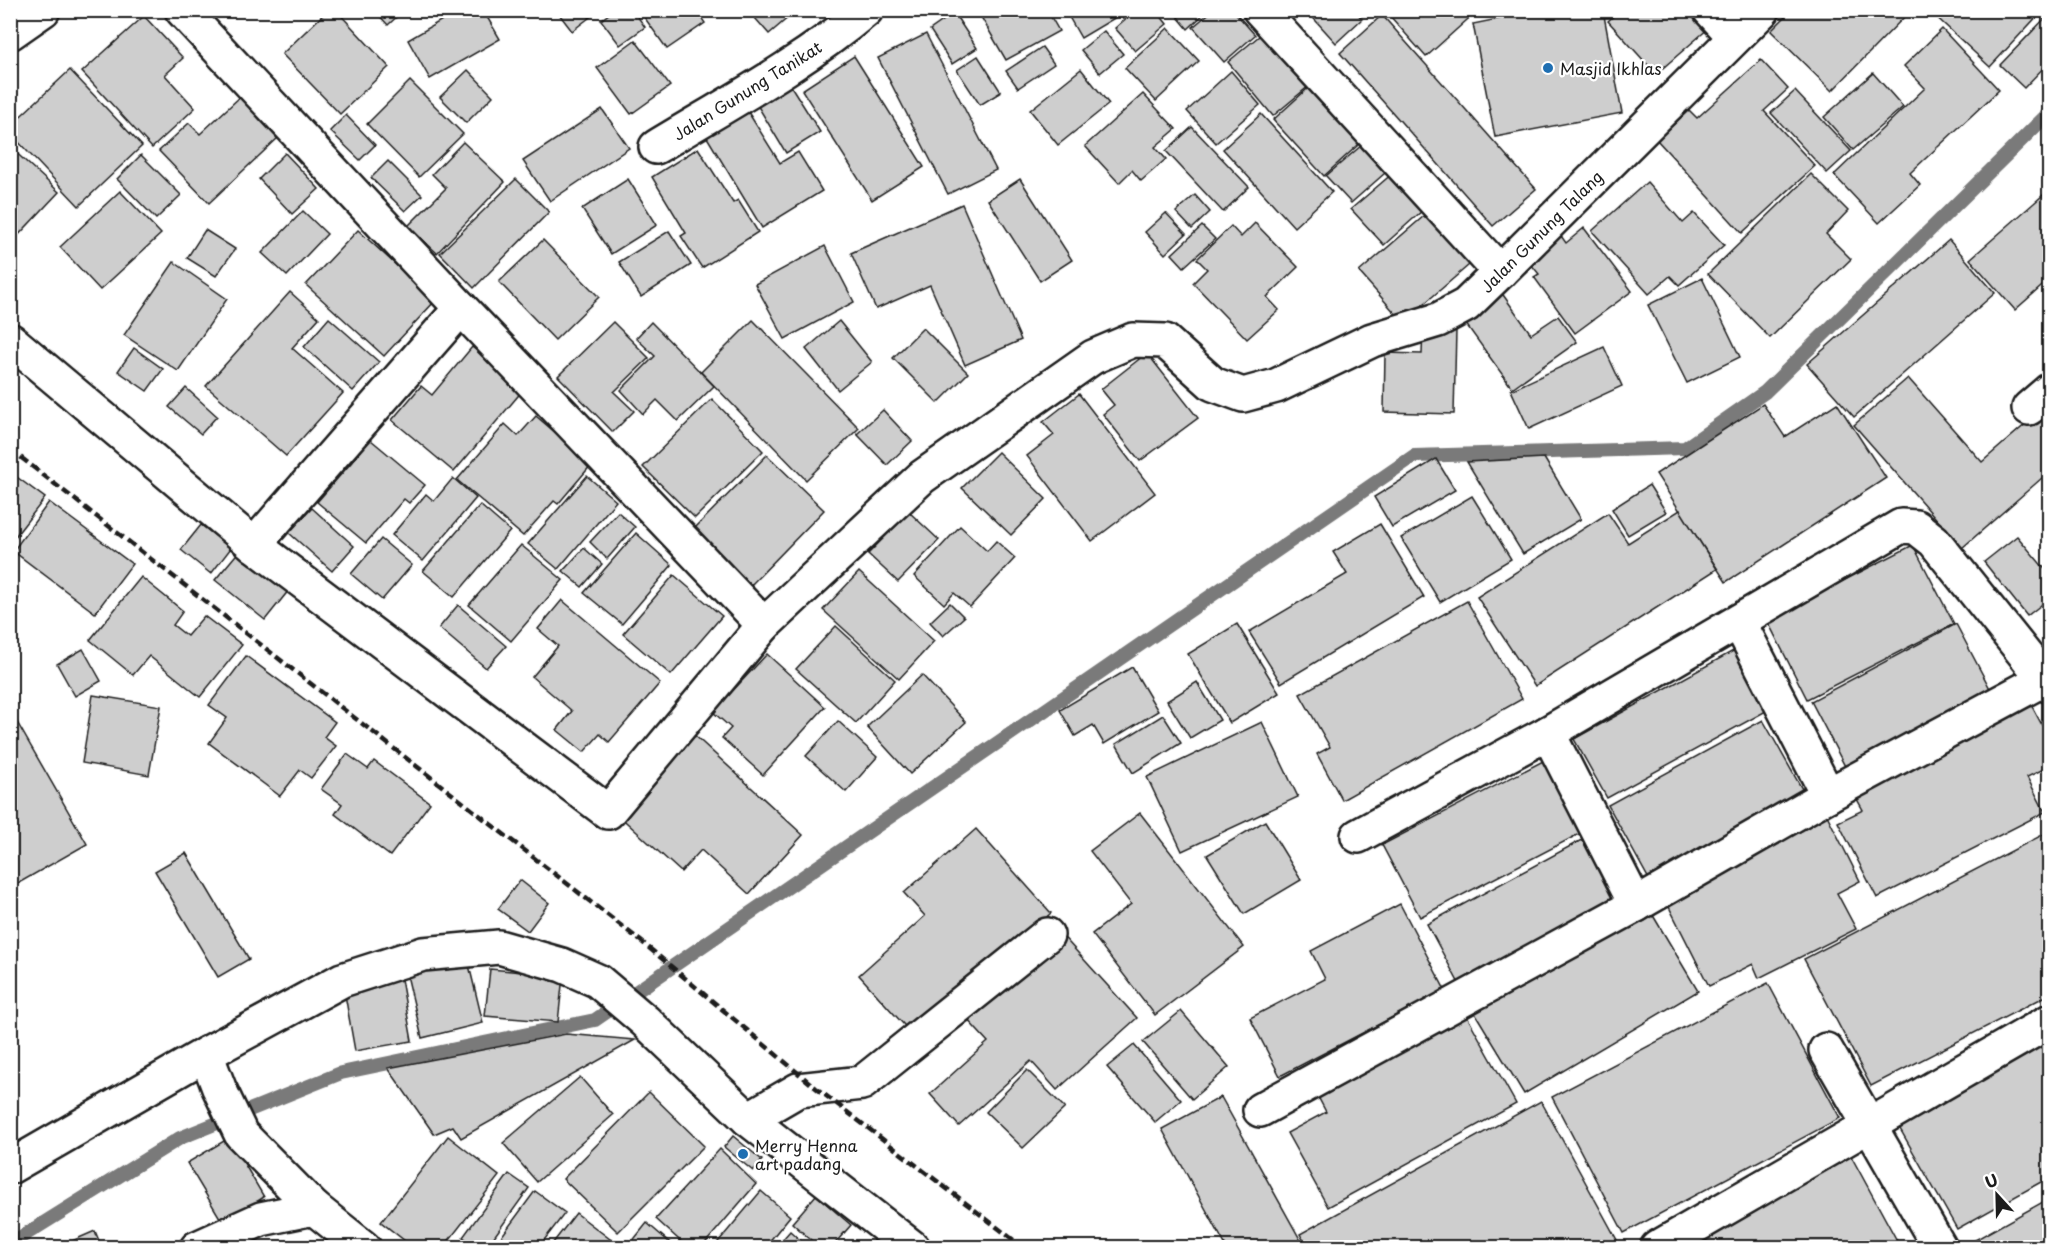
<svg xmlns="http://www.w3.org/2000/svg" width="2060" height="1258" viewBox="0 0 2060 1258" font-family="'Playpen Sans',sans-serif">
	<style>
		.lines { fill: none; stroke-linecap: round; stroke-linejoin: round }
		.stream { stroke: #7a7a7a; stroke-width: 14 }
		.building { fill: #cecece; stroke: #1c1c1c; stroke-width: 1.5 }
		.minor-casing { stroke: #1c1c1c; stroke-width: 38 }
		.minor { stroke: #fff; stroke-width: 33 }
		.rail { stroke: #1c1c1c; stroke-width: 4.5; stroke-dasharray: 9 4.5; stroke-linecap: butt }
		.poi-dot { fill: #1f6fb2; stroke: #fff; stroke-width: 2 }
		.labels { text-anchor: middle; dominant-baseline: central; stroke-width: 4.5; stroke-linejoin: round; paint-order: stroke }
		.poi-label { font-size: 16px; fill: #1c1c1c; stroke: #fff; text-anchor: start }
		.street-label { font-size: 16px; fill: #1c1c1c; stroke: #fff }
	</style>
	<rect width="100%" height="100%" fill="#fff"/>
	<filter id="ink" filterUnits="userSpaceOnUse"><feTurbulence type="fractalNoise" baseFrequency=".0167" numOctaves="2"/><feDisplacementMap in="SourceGraphic" scale="12" xChannelSelector="R" yChannelSelector="G"/><feConvolveMatrix kernelMatrix="1 2 1 2 8 2 1 2 1" color-interpolation-filters="sRGB"/></filter>
	<g filter="url(#ink)">
		<g class="lines">
			<polyline class="stream" points="10,1244 180,1138 341,1073 595,1020 1414,456 1685,448 1765,392 2050,112"/>
		</g>
		<g class="building">
			<polygon points="328,10 336,10 389,67 340,114 282,54"/>
			<polygon points="374,10 404,10 388,25"/>
			<polygon points="459,10 483,10 500,39 430,79 408,40"/>
			<polygon points="556,10 598,10 598,11 572,31"/>
			<polygon points="614,10 633,10 645,27 620,45 601,20"/>
			<polygon points="639,10 696,10 705,23 667,49"/>
			<polygon points="748,10 797,10 769,34"/>
			<polygon points="977,10 1047,10 1059,31 1006,60"/>
			<polygon points="1065,10 1128,10 1081,38"/>
			<polygon points="1136,10 1156,10 1167,24 1135,51 1115,28"/>
			<polygon points="1172,10 1208,10 1188,29"/>
			<polygon points="1213,10 1233,10 1255,35 1224,62 1193,27"/>
			<polygon points="1306,10 1355,10 1362,19 1336,43"/>
			<polygon points="1395,10 1477,10 1477,11 1426,57 1390,16"/>
			<polygon points="1541,10 1603,10 1622,113 1495,137 1473,24"/>
			<polygon points="1620,10 1694,10 1709,28 1656,74 1608,21"/>
			<polygon points="1792,10 1911,10 1832,91 1771,31"/>
			<polygon points="1929,10 2043,10 1990,67"/>
			<polygon points="954,13 977,48 952,64 930,30"/>
			<polygon points="2049,14 2050,61 2024,88 2000,65"/>
			<polygon points="1382,15 1536,189 1493,226 1340,53"/>
			<polygon points="144,16 183,58 165,75 195,108 152,148 82,72"/>
			<polygon points="1271,26 1316,80 1273,116 1228,62"/>
			<polygon points="1168,28 1199,61 1156,101 1125,68"/>
			<polygon points="1942,29 1999,90 1910,173 1920,185 1879,223 1834,175 1925,88 1904,66"/>
			<polygon points="1104,31 1123,54 1100,73 1081,50"/>
			<polygon points="926,34 996,170 948,194 878,58"/>
			<polygon points="635,40 670,86 631,114 597,68"/>
			<polygon points="1042,47 1054,64 1018,88 1006,71"/>
			<polygon points="854,56 924,167 872,200 802,90"/>
			<polygon points="978,56 1001,92 980,105 957,70"/>
			<polygon points="1761,60 1788,89 1764,111 1815,166 1742,233 1657,140 1689,110 1697,118"/>
			<polygon points="1081,69 1109,104 1058,145 1030,110"/>
			<polygon points="70,70 142,146 79,206 10,133 10,126"/>
			<polygon points="468,70 493,96 466,123 440,97"/>
			<polygon points="1231,71 1260,105 1216,143 1187,111"/>
			<polygon points="1873,73 1903,107 1853,150 1824,117"/>
			<polygon points="1317,80 1368,136 1324,176 1273,120"/>
			<polygon points="410,81 463,134 419,177 367,124"/>
			<polygon points="789,83 820,132 786,153 756,103"/>
			<polygon points="1795,91 1851,151 1827,173 1771,113"/>
			<polygon points="1143,94 1176,129 1155,147 1166,159 1141,181 1132,170 1119,183 1085,146"/>
			<polygon points="241,96 279,137 209,203 159,151 189,123 200,134"/>
			<polygon points="743,104 780,163 798,152 822,191 762,228 702,129"/>
			<polygon points="602,109 629,148 550,201 523,161"/>
			<polygon points="1261,114 1332,192 1294,227 1223,149"/>
			<polygon points="346,115 375,145 360,160 330,131"/>
			<polygon points="1192,127 1249,187 1223,212 1166,151"/>
			<polygon points="1369,139 1393,166 1351,203 1326,176"/>
			<polygon points="463,142 505,182 437,253 408,226 446,188 432,174"/>
			<polygon points="10,147 59,192 10,244"/>
			<polygon points="698,148 733,203 738,200 758,232 702,268 681,236 686,233 652,177"/>
			<polygon points="285,153 319,189 292,214 259,179"/>
			<polygon points="141,155 181,195 156,219 117,179"/>
			<polygon points="388,161 422,195 405,211 371,178"/>
			<polygon points="1400,167 1432,202 1384,245 1351,209"/>
			<polygon points="1811,174 1848,211 1826,234 1851,259 1770,338 1708,274"/>
			<polygon points="516,179 549,212 474,288 440,253"/>
			<polygon points="628,179 657,225 611,254 582,209"/>
			<polygon points="1020,179 1072,260 1040,281 988,200"/>
			<polygon points="1647,182 1683,223 1694,213 1724,245 1679,285 1670,276 1649,294 1592,231"/>
			<polygon points="2050,189 2050,279 2015,310 1970,259"/>
			<polygon points="120,191 161,234 100,290 60,247"/>
			<polygon points="1195,195 1210,212 1192,229 1176,212"/>
			<polygon points="962,204 1021,340 965,365 930,285 876,309 851,253"/>
			<polygon points="1431,210 1476,259 1403,322 1359,272"/>
			<polygon points="303,211 327,234 287,276 262,253"/>
			<polygon points="1166,213 1186,234 1165,254 1145,232"/>
			<polygon points="1255,223 1298,267 1267,297 1279,310 1247,339 1193,283 1207,269 1197,259 1231,226 1241,237"/>
			<polygon points="1202,226 1215,239 1184,267 1172,254"/>
			<polygon points="1584,228 1632,291 1575,333 1534,277 1539,274 1526,258 1559,233 1566,243"/>
			<polygon points="205,230 235,249 216,276 187,258"/>
			<polygon points="358,230 435,301 384,356 306,285"/>
			<polygon points="669,231 691,265 641,297 619,262"/>
			<polygon points="543,240 599,297 555,340 499,282"/>
			<polygon points="1949,240 1995,293 1854,417 1807,364"/>
			<polygon points="825,246 854,302 785,339 755,284"/>
			<polygon points="174,262 227,299 178,371 124,335"/>
			<polygon points="1702,278 1740,357 1687,383 1648,305"/>
			<polygon points="290,292 319,318 292,348 343,393 286,456 206,386"/>
			<polygon points="1501,292 1531,334 1558,316 1577,342 1512,388 1463,320"/>
			<polygon points="329,318 379,362 353,391 304,347"/>
			<polygon points="753,320 859,428 806,480 701,372"/>
			<polygon points="839,321 872,362 838,390 806,349"/>
			<polygon points="613,322 649,358 614,392 634,411 613,432 558,376"/>
			<polygon points="651,322 714,386 678,421 657,400 643,414 621,390 655,356 636,338"/>
			<polygon points="923,328 968,373 938,403 893,358"/>
			<polygon points="1423,329 1456,330 1454,414 1384,412 1385,353 1422,354"/>
			<polygon points="472,347 523,390 454,472 392,420 421,386 432,395"/>
			<polygon points="1604,347 1622,386 1529,429 1511,390"/>
			<polygon points="134,348 163,369 147,391 118,371"/>
			<polygon points="1147,353 1198,418 1140,461 1103,414 1114,405 1101,389"/>
			<polygon points="1908,378 1982,462 2050,403 2050,471 1962,548 1854,425"/>
			<polygon points="186,388 217,416 201,434 169,407"/>
			<polygon points="1079,394 1155,493 1092,541 1027,456 1054,435 1043,422"/>
			<polygon points="712,399 763,451 695,518 643,467"/>
			<polygon points="1837,403 1886,478 1726,582 1656,474 1763,404 1785,437"/>
			<polygon points="883,410 912,441 887,465 857,434"/>
			<polygon points="536,416 592,464 558,504 554,501 523,536 457,480 505,424 518,436"/>
			<polygon points="371,440 425,485 409,503 404,499 366,543 317,502"/>
			<polygon points="998,452 1046,499 1011,535 962,488"/>
			<polygon points="767,455 824,510 751,585 694,529"/>
			<polygon points="1544,458 1581,519 1523,554 1467,462"/>
			<polygon points="1436,459 1455,490 1392,527 1374,497"/>
			<polygon points="10,472 45,498 10,543"/>
			<polygon points="587,476 616,501 558,569 528,544"/>
			<polygon points="453,478 476,498 423,561 392,535 426,494 434,501"/>
			<polygon points="1649,485 1666,512 1628,535 1612,509"/>
			<polygon points="1472,496 1511,559 1440,602 1401,538"/>
			<polygon points="49,502 132,564 95,613 13,551"/>
			<polygon points="480,505 510,531 454,597 423,571"/>
			<polygon points="312,508 354,546 332,571 289,533"/>
			<polygon points="1680,510 1717,569 1535,686 1477,597 1608,513 1628,543"/>
			<polygon points="618,512 635,527 607,559 590,542"/>
			<polygon points="909,512 939,540 898,582 868,554"/>
			<polygon points="1380,524 1424,597 1281,683 1249,632 1347,574 1333,552"/>
			<polygon points="201,525 231,548 211,574 181,550"/>
			<polygon points="960,526 987,551 996,541 1015,558 970,607 954,593 944,604 914,576"/>
			<polygon points="636,533 672,565 622,624 584,593"/>
			<polygon points="2017,536 2050,575 2050,598 2027,616 1984,562"/>
			<polygon points="381,539 412,565 382,600 351,574"/>
			<polygon points="521,545 563,580 511,641 469,605"/>
			<polygon points="1913,545 1954,624 1807,699 1767,620"/>
			<polygon points="584,548 602,564 582,587 563,571"/>
			<polygon points="240,550 289,590 265,620 215,580"/>
			<polygon points="859,572 934,641 899,679 823,610"/>
			<polygon points="674,575 722,616 671,675 623,634"/>
			<polygon points="141,577 183,611 173,625 187,636 204,616 242,645 200,697 149,656 133,675 90,640"/>
			<polygon points="562,600 660,683 609,742 600,734 584,752 557,730 572,711 532,677 558,646 538,629"/>
			<polygon points="1467,601 1522,699 1342,800 1317,754 1330,747 1300,694"/>
			<polygon points="950,603 964,617 943,636 930,622"/>
			<polygon points="458,605 506,646 486,668 439,628"/>
			<polygon points="1237,624 1279,693 1230,723 1188,654"/>
			<polygon points="1956,624 1996,700 1850,776 1811,701"/>
			<polygon points="836,626 895,680 856,723 796,669"/>
			<polygon points="83,649 101,681 75,696 57,664"/>
			<polygon points="1735,650 1768,710 1607,798 1574,739"/>
			<polygon points="767,654 825,707 763,775 722,738 731,728 713,712"/>
			<polygon points="246,656 335,722 324,737 336,746 311,778 300,770 280,796 209,743 227,718 209,705"/>
			<polygon points="1132,667 1158,711 1104,744 1093,725 1075,736 1060,710"/>
			<polygon points="922,675 966,722 910,774 867,727"/>
			<polygon points="1197,682 1220,720 1190,738 1167,701"/>
			<polygon points="93,695 161,706 149,775 82,763"/>
			<polygon points="2029,701 2050,740 2050,766 2027,777 2045,812 1877,898 1838,822 1863,810 1853,792"/>
			<polygon points="10,710 87,844 10,888"/>
			<polygon points="1163,715 1181,743 1133,773 1116,744"/>
			<polygon points="1763,720 1807,798 1651,883 1608,805"/>
			<polygon points="838,721 877,757 846,792 806,756"/>
			<polygon points="1262,722 1298,797 1182,851 1147,777"/>
			<polygon points="691,732 803,835 749,894 701,850 681,872 616,813"/>
			<polygon points="347,754 368,769 374,761 430,803 390,856 335,814 342,804 321,789"/>
			<polygon points="1545,760 1583,832 1420,917 1382,845"/>
			<polygon points="1825,811 1860,881 1837,893 1856,929 1759,978 1753,964 1709,986 1662,893"/>
			<polygon points="1140,813 1244,947 1155,1015 1092,934 1131,904 1090,851"/>
			<polygon points="1265,821 1301,880 1244,914 1207,855"/>
			<polygon points="976,829 1051,913 913,1035 859,975 925,916 904,893"/>
			<polygon points="2050,831 2050,994 1871,1086 1804,959"/>
			<polygon points="1587,837 1624,904 1463,991 1427,924"/>
			<polygon points="186,853 249,959 218,977 155,871"/>
			<polygon points="520,880 549,903 528,931 498,909"/>
			<polygon points="1400,904 1445,990 1280,1076 1250,1018 1325,979 1311,951"/>
			<polygon points="1648,907 1698,991 1524,1094 1473,1010"/>
			<polygon points="1059,932 1137,1018 1057,1090 1031,1061 959,1126 930,1094 988,1042 965,1017"/>
			<polygon points="468,961 483,1023 422,1038 407,975"/>
			<polygon points="490,969 563,976 558,1022 485,1016"/>
			<polygon points="401,979 412,1041 355,1051 344,989"/>
			<polygon points="1768,983 1840,1118 1624,1233 1552,1097"/>
			<polygon points="1181,1011 1229,1067 1192,1099 1143,1042"/>
			<polygon points="1464,1011 1516,1104 1328,1207 1287,1133 1326,1112 1316,1093"/>
			<polygon points="2050,1024 2050,1177 1957,1229 1891,1113"/>
			<polygon points="566,1034 635,1040 461,1138 453,1126 434,1134 388,1068"/>
			<polygon points="1134,1045 1181,1100 1155,1122 1107,1067"/>
			<polygon points="1027,1070 1065,1108 1023,1148 986,1112"/>
			<polygon points="580,1077 613,1115 537,1182 503,1143"/>
			<polygon points="649,1092 704,1146 618,1232 563,1179"/>
			<polygon points="1221,1097 1301,1241 1290,1248 1227,1248 1162,1129"/>
			<polygon points="1541,1101 1617,1240 1604,1248 1308,1248 1300,1234"/>
			<polygon points="448,1136 499,1176 443,1248 414,1248 381,1222"/>
			<polygon points="733,1136 762,1160 753,1171 724,1147"/>
			<polygon points="229,1138 264,1197 223,1223 187,1163"/>
			<polygon points="720,1149 756,1184 701,1248 688,1248 656,1219"/>
			<polygon points="1851,1156 1901,1248 1688,1248"/>
			<polygon points="509,1174 529,1188 486,1248 478,1248 463,1237"/>
			<polygon points="535,1191 565,1213 538,1248 493,1248"/>
			<polygon points="761,1191 790,1216 764,1248 713,1248"/>
			<polygon points="816,1195 851,1225 831,1248 820,1248 792,1223"/>
			<polygon points="2050,1198 2050,1248 1967,1248 1966,1245"/>
			<polygon points="576,1213 619,1246 618,1248 549,1248"/>
			<polygon points="647,1223 676,1248 627,1248"/>
			<polygon points="95,1231 102,1248 56,1248"/>
			<polygon points="790,1231 809,1248 775,1248"/>
		</g>
		<g class="lines">
			<g class="minor-casing">
				<g id="minor">
					<polyline points="182,10 461,308 764,625"/>
					<polyline points="1260,10 1500,272"/>
					<polyline points="1710,10 1735,37"/>
					<polyline points="10,33 43,10"/>
					<path d="M656 147C727 104 802 64 866 10"/>
					<polyline points="10,340 254,545 608,812 764,625 922,477 1093,357 1133,340 1165,341 1213,384 1243,395 1276,386 1372,340 1438,320 1466,305 1500,272 1763,10"/>
					<polyline points="2029,408 2050,390"/>
					<polyline points="254,545 461,308"/>
					<polyline points="1739,622 1828,795"/>
					<polyline points="1548,733 1636,905"/>
					<polyline points="1358,836 1548,733 1901,526 1916,527 1934,541 2050,686"/>
					<polyline points="1826,1050 1940,1248"/>
					<polyline points="1260,1110 1636,905 1828,795 2044,679"/>
					<polyline points="748,1119 798,1090 862,1083 1047,935"/>
					<polyline points="10,1167 206,1054 342,980 423,954 499,947 562,965 598,981 645,1021 748,1119 913,1248"/>
					<polyline points="314,1208 364,1248"/>
					<polyline points="197,1248 261,1219 314,1208 241,1134 219,1088 206,1054"/>
					<polyline points="1657,1248 2050,1021"/>
				</g>
			</g>
			<use href="#minor" class="minor"/>
			<polyline class="rail" points="10,449 642,942 816,1088 1024,1248"/>
		</g>
	</g>
	<g class="poi-dot">
		<circle cx="1548" cy="68" r="6"/>
		<circle cx="743" cy="1154" r="6"/>
	</g>
	<g class="labels">
		<g class="poi-label">
			<text x="1560" y="68">Masjid Ikhlas</text>
			<text x="755" y="1145">Merry Henna<tspan x="755" dy="18">art padang</tspan></text>
		</g>
		<g class="street-label">
			<text transform="translate(747 90) rotate(-32)">Jalan Gunung Tanikat</text>
			<text transform="translate(1541 231) rotate(-45)">Jalan Gunung Talang</text>
		</g>
	</g>
	<rect width="2060" height="1258" fill="none" stroke="#fff" stroke-width="36"/>
	<rect x="18" y="18" width="2024" height="1222" fill="none" stroke="#1c1c1c" stroke-width="2" filter="url(#ink)"/>
	<g transform="translate(1997 1195) rotate(338)" stroke="#ffffff" stroke-width="4.5" paint-order="stroke">
	<path d="M0-4.5L10 22L0 15L-10 22Z" fill="#1c1c1c"/>
	<text y="-9" font-size="16" font-weight="bold" text-anchor="middle" fill="#1c1c1c">U</text>
	</g>
</svg>
